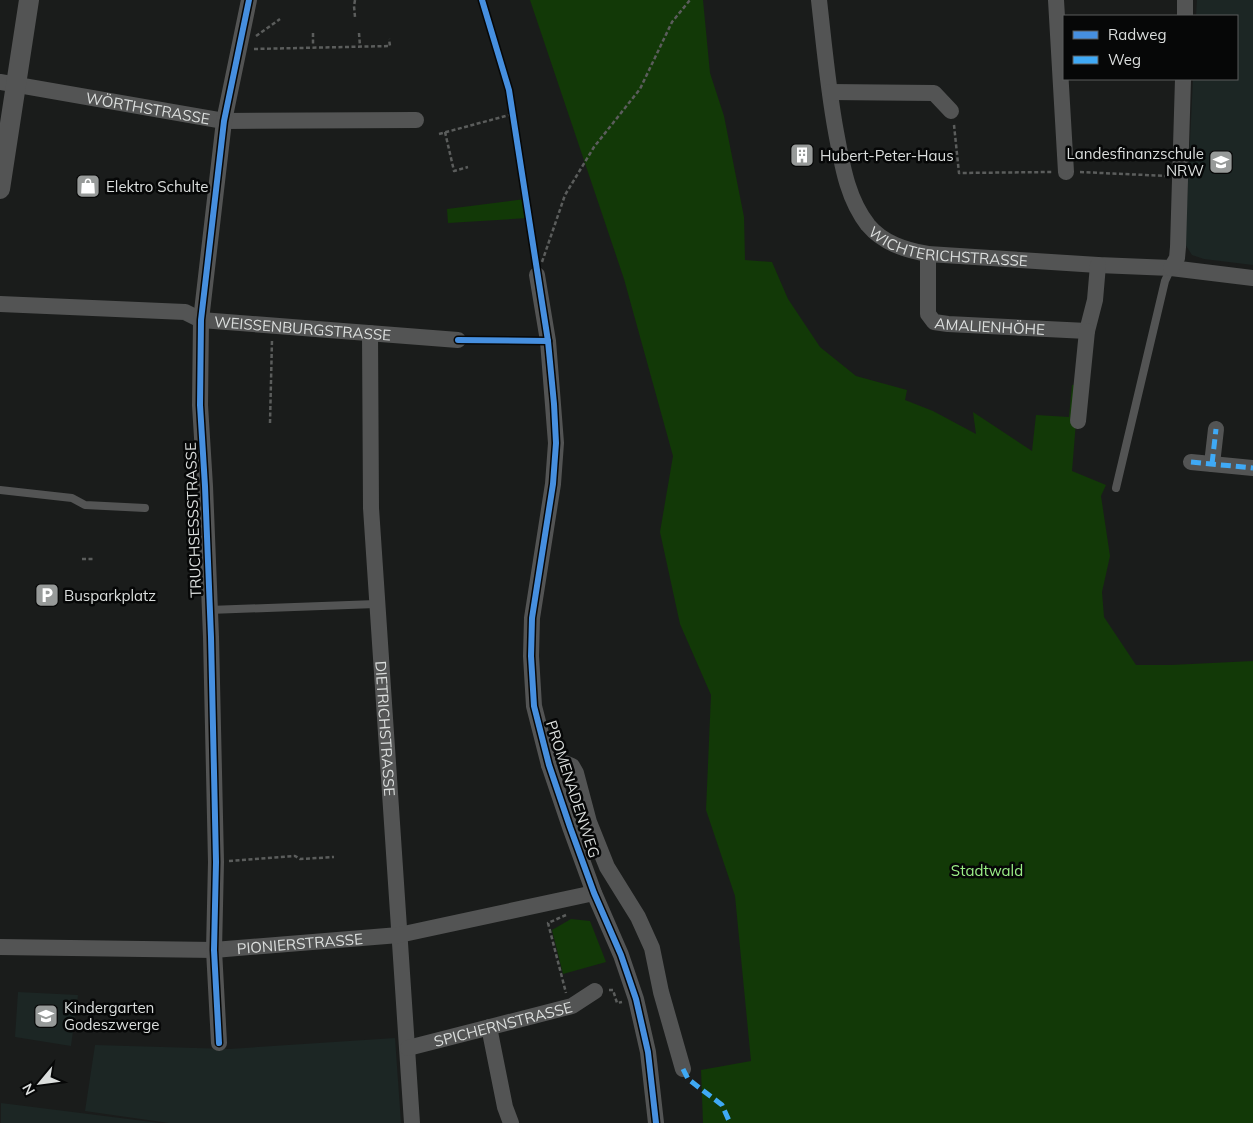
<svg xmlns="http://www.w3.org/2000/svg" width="1253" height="1123" viewBox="0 0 1253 1123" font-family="Mulish,sans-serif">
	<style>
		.built { fill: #1c2624 }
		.green { fill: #123907 }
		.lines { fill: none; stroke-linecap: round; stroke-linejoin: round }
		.path { stroke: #5b5d5c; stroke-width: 2.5; stroke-dasharray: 4 2.5; stroke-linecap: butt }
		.service { stroke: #535454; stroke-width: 8 }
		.minor { stroke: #535454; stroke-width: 16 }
		.tertiary { stroke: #535454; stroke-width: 20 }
		.quiet { stroke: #3fa9f5; stroke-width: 5; stroke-dasharray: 10 5; stroke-linecap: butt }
		.cycleway-casing { stroke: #060707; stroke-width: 9 }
		.cycleway { stroke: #468fdf; stroke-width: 6 }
		.labels { text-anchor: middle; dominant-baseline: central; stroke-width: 5; stroke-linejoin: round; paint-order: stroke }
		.street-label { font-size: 15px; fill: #dbdedd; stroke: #060707 }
		.poi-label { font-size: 15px; fill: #dbdedd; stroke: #060707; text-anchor: start }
		.park-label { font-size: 15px; fill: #9bef87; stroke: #060707 }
	</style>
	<rect width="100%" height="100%" fill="#1a1c1b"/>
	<g class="built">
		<polygon points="1197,0 1253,0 1253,265 1204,259 1192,255 1185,244 1193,79 1237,79 1237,16 1196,16"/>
		<polygon points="18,992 78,995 71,1046 15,1037"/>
		<polygon points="395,1038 401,1123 169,1123 85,1111 95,1045 229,1049"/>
		<polygon points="1,1103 160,1123 1,1123"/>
	</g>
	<g class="green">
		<polygon points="530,0 703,0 710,73 724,116 744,217 745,260 772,262 788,299 820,347 856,376 907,390 905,400 933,411 976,434 973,412 1032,451 1036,415 1069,417 1072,385 1079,385 1072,471 1106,485 1101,496 1110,556 1102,592 1104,617 1136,665 1171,665 1253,661 1253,1123 703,1123 701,1070 751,1061 735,896 706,810 711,695 680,624 660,532 673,456 624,279"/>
		<polygon points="525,199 528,218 448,223 447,209"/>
		<polygon points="571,919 590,921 606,962 563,974 552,930"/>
	</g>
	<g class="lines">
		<g class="path">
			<polyline points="355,0 354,6 355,17"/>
			<polyline points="313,33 313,46"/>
			<polyline points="359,33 360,46"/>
			<polyline points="256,36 280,19"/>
			<polyline points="254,49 390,46 389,39"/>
			<polyline points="954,125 959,173 1052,172"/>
			<polyline points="445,132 454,171 468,167"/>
			<polyline points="439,134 513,114"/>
			<polyline points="1080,172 1167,176"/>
			<polyline points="542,262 565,195 594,147 640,89 672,22 690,0"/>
			<polyline points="270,423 272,340"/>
			<polyline points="82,559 94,559"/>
			<polyline points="229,861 295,856 300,859 334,857"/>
			<polyline points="566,915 548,923 566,993"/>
			<polyline points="609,990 613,990 617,1003 622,1002"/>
		</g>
		<g class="service">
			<polyline points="1116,488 1165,281 1171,268"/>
			<polyline points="0,490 72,498 85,505 145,508"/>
			<polyline points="209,610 376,604"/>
		</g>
		<g class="minor">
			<path id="s1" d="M819 0C824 44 828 89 836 132 842 164 847 198 868 225 883 243 905 250 928 254L1098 265 1171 268 1253 278"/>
			<polyline points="1056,0 1066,172"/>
			<polyline points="1185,16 1185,0"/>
			<path id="s2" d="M0 82 224 121 416 120"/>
			<polyline points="830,92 934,93 951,111"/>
			<path id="s3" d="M928 254V314L934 322 948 324 1087 331 1095 300 1098 265"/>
			<polyline points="1171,268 1177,258 1178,247 1183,79"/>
			<polyline points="537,275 548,341 556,443 553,484 532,618 531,656 534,706 549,765 570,827 594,893 621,955 636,999 648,1052 656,1123"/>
			<path id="s4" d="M0 304 185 312 201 320 458 340"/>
			<path id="s5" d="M370 333 371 508 412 1123"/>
			<polyline points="1078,421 1087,331"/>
			<polyline points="1191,462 1253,468"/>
			<polyline points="1212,464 1216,429"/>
			<polyline points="549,765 565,763 572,766 576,773 589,822 607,867 638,917 652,948 661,992 683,1069"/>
			<path id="s6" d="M0 947 214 950 399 935 594 893"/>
			<polyline points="489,1027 505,1107 511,1123"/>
			<polyline points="219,1043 214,950 216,862 211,637 205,486 200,405 201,320 224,121 249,0"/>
			<path id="s7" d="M408 1048 572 1006 595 991"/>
		</g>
		<polyline class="tertiary" points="0,189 29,0"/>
		<g class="quiet">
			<polyline points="1191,462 1253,468"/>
			<polyline points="1212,464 1216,429"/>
			<polyline points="683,1069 688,1079 722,1105 730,1123"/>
		</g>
		<g class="cycleway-casing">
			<g id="cycleway">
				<polyline points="482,0 509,90 548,341 554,404 556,443 553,484 532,618 531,656 534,706 549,765 570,827 594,893 621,955 636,999 648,1052 656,1123"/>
				<polyline points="458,340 548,341"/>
				<polyline points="219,1043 214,950 216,862 211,637 205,486 200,405 201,320 224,121 249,0"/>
			</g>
		</g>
		<use href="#cycleway" class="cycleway"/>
	</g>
	<defs>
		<g id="building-square" transform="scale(1.25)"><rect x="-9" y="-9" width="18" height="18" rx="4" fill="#979a99" stroke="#060707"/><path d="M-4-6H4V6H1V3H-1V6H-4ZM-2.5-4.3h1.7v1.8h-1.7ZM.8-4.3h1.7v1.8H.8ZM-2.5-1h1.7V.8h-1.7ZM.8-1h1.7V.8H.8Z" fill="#fff"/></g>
		<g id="university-square" transform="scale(1.25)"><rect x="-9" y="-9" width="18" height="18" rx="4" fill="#979a99" stroke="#060707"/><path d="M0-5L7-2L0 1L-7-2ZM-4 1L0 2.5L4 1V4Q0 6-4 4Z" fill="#fff"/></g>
		<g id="shop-square" transform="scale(1.25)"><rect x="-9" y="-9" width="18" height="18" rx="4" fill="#979a99" stroke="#060707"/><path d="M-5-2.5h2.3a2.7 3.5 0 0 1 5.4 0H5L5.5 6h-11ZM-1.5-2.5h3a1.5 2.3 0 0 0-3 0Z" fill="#fff"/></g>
		<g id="parking-square" transform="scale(1.25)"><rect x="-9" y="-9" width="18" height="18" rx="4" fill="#979a99" stroke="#060707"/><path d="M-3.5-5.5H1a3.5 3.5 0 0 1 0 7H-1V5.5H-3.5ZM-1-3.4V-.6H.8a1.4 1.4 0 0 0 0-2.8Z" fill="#fff"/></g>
		<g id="school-square" transform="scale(1.25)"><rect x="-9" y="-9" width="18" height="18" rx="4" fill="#979a99" stroke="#060707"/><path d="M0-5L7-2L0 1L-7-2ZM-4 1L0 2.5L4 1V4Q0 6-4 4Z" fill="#fff"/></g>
	</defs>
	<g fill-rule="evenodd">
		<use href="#building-square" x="802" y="155"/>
		<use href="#university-square" x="1221" y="162"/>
		<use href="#shop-square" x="88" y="186"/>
		<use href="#parking-square" x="47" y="595"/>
		<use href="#school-square" x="46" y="1016"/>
	</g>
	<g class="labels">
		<g class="street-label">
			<text stroke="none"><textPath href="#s2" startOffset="150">WÖRTHSTRASSE</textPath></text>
			<text stroke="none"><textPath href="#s1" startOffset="319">WICHTERICHSTRASSE</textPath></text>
			<text stroke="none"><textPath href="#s3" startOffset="126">AMALIENHÖHE</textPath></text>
			<text stroke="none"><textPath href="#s4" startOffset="305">WEISSENBURGSTRASSE</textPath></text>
			<text transform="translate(193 520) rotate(-92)">TRUCHSESSSTRASSE</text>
			<text stroke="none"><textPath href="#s5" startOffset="396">DIETRICHSTRASSE</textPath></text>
			<text transform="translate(573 789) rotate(72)">PROMENADENWEG</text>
			<text stroke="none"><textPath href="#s6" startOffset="300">PIONIERSTRASSE</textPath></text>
			<text stroke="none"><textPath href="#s7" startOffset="98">SPICHERNSTRASSE</textPath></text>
		</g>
		<g class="poi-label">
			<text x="1204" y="153" text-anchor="end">Landesfinanzschule<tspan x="1204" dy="17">NRW</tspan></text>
			<text x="820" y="155">Hubert-Peter-Haus</text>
			<text x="106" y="186">Elektro Schulte</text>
			<text x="64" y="595">Busparkplatz</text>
			<text x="64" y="1007">Kindergarten<tspan x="64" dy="17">Godeszwerge</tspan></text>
		</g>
		<g class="park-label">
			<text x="987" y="870">Stadtwald</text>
		</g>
	</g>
	<rect x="1063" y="15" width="175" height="65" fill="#060707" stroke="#5b5d5d"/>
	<rect x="1073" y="31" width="25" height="8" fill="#468fdf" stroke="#5b5d5d"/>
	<text x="1108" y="40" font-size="15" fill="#dbdedd">Radweg</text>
	<rect x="1073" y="56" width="25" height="8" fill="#3fa9f5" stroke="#5b5d5d"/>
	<text x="1108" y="65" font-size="15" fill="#dbdedd">Weg</text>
	<g transform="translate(40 1083) rotate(241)" stroke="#060707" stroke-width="4" paint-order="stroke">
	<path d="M0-4L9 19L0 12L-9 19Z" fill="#dbdedd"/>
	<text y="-8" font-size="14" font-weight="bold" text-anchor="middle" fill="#dbdedd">N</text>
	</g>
</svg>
